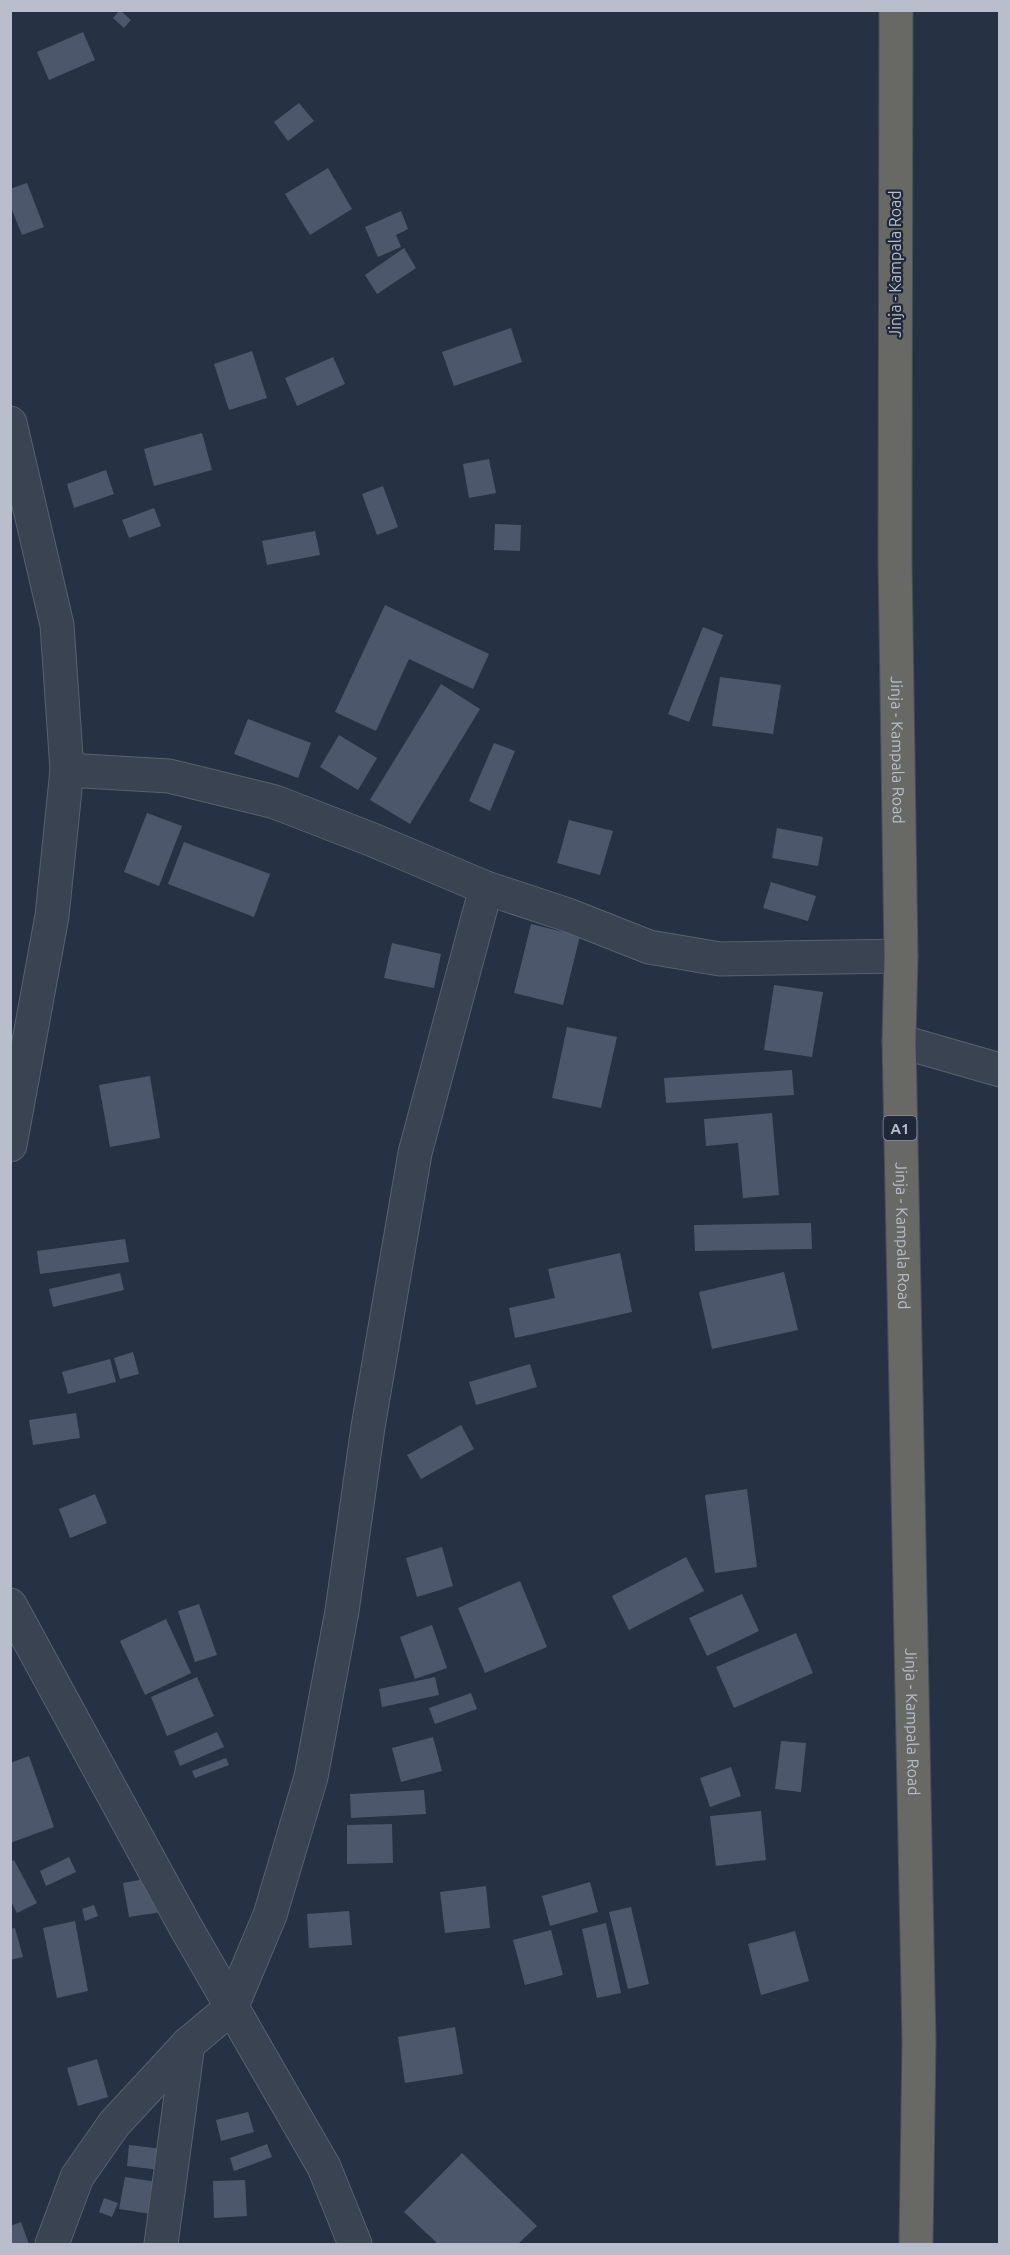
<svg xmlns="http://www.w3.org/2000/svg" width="1010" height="2255" viewBox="0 0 1010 2255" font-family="Ubuntu,sans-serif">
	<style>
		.building { fill: #4c576c }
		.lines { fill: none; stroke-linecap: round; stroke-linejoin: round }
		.minor-casing { stroke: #59616f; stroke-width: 35 }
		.trunk-casing { stroke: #454e5d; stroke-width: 35 }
		.minor { stroke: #3a4352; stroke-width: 33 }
		.trunk { stroke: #686864; stroke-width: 33 }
		.labels { text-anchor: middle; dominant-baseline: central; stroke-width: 4.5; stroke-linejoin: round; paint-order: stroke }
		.shield { fill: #1f2838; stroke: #8a91a0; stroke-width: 1.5 }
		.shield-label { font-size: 15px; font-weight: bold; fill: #b8becc }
		.street-label { font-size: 16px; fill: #b8becc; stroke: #1f2838 }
	</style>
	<rect width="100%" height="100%" fill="#263143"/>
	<g class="building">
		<polygon points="120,10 131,20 124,28 113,18"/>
		<polygon points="83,32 95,60 49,80 37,52"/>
		<polygon points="299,103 314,121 288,141 274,122"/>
		<polygon points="328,168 352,209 310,235 285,194"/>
		<polygon points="27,183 44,227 22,235 10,205 10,189"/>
		<polygon points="401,211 408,229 396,235 401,247 378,257 365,227"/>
		<polygon points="404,248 416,268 377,294 365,275"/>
		<polygon points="511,328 522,362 454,386 442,352"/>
		<polygon points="252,351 267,398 229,410 214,364"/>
		<polygon points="333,357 345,384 297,406 285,378"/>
		<polygon points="202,433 212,470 154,486 144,449"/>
		<polygon points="489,459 496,493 469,498 463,464"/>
		<polygon points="106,470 114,494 74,508 67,484"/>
		<polygon points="383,486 398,527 377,535 362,494"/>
		<polygon points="154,508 161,526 129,538 122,520"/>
		<polygon points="495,524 521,525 520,551 494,550"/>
		<polygon points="315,531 320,555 267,565 262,541"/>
		<polygon points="385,605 489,654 473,689 409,659 376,731 335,712"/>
		<polygon points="703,627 723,635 689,722 668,714"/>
		<polygon points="720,677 781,685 773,734 712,726"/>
		<polygon points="441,684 480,709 410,824 370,800"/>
		<polygon points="248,719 311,743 298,778 234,754"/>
		<polygon points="339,735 377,758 358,790 320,767"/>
		<polygon points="494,743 515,751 490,811 469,801"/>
		<polygon points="147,813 182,826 159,886 124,872"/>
		<polygon points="569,820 613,831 600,875 557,863"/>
		<polygon points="777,828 823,837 818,866 772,858"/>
		<polygon points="184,842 270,874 254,917 168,884"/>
		<polygon points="771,882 816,896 808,921 763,908"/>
		<polygon points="531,924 580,936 563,1005 514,993"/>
		<polygon points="392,943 441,954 434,988 384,978"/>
		<polygon points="774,985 823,992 812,1057 764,1050"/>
		<polygon points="567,1027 617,1037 601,1108 552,1098"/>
		<polygon points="792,1070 794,1095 666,1103 664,1078"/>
		<polygon points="150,1076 160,1138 110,1147 99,1085"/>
		<polygon points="772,1113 779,1195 743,1198 738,1143 706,1146 704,1119"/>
		<polygon points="811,1223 812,1249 695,1251 694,1225"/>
		<polygon points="125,1239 129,1262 40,1274 37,1251"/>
		<polygon points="620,1253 632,1312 515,1338 509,1308 555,1298 548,1269"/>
		<polygon points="784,1272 798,1330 712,1349 699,1292"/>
		<polygon points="120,1273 124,1290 53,1307 49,1289"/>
		<polygon points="133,1352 139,1374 120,1379 114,1358"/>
		<polygon points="110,1359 116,1382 68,1394 62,1372"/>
		<polygon points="530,1364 537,1387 476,1405 469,1382"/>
		<polygon points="76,1413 80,1438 33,1445 29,1420"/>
		<polygon points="461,1425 474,1449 421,1479 407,1455"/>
		<polygon points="747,1489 757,1567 715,1573 705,1495"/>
		<polygon points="95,1494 107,1523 70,1538 59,1509"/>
		<polygon points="442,1547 453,1586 417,1597 406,1558"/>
		<polygon points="686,1557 704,1591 629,1630 612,1596"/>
		<polygon points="520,1581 547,1647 485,1673 458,1608"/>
		<polygon points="742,1594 759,1631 707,1656 689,1618"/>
		<polygon points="199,1604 217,1655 195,1662 178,1611"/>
		<polygon points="166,1619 191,1673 145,1695 120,1641"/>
		<polygon points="432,1625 447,1668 415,1679 400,1637"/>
		<polygon points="796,1633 813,1673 734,1708 716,1667"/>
		<polygon points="197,1677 214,1716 167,1736 151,1697"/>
		<polygon points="435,1677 439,1695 382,1707 379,1689"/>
		<polygon points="471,1693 477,1709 435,1724 429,1708"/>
		<polygon points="217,1732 224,1747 180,1766 174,1751"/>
		<polygon points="433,1737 442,1771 401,1782 392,1748"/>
		<polygon points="781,1741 806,1743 801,1792 775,1789"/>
		<polygon points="29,1756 54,1827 10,1843 10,1763"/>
		<polygon points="226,1758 229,1765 195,1778 192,1771"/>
		<polygon points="731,1767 741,1796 710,1807 700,1778"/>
		<polygon points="424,1790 426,1814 351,1818 350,1794"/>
		<polygon points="761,1811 766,1860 716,1866 710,1816"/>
		<polygon points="392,1824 393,1863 347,1864 347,1825"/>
		<polygon points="69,1857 76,1872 46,1886 40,1871"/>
		<polygon points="14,1860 37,1903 17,1913 10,1900 10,1862"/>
		<polygon points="156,1877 162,1912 129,1917 123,1883"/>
		<polygon points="590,1882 598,1912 550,1926 542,1896"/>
		<polygon points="486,1886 490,1928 445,1933 440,1892"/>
		<polygon points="94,1905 98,1916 85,1921 82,1909"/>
		<polygon points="631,1907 649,1984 628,1989 609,1912"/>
		<polygon points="349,1911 352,1945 309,1948 307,1914"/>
		<polygon points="75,1921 88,1991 57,1998 43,1928"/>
		<polygon points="606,1923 621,1993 597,1998 582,1929"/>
		<polygon points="15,1928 23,1957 10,1960 10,1929"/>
		<polygon points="551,1930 563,1975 525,1985 513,1940"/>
		<polygon points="795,1931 809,1981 761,1995 748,1944"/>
		<polygon points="455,2027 463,2074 405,2083 398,2037"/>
		<polygon points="97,2059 108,2097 78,2106 67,2068"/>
		<polygon points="248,2112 254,2132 221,2141 216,2120"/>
		<polygon points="267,2144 272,2157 234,2171 230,2158"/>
		<polygon points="129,2145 171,2150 168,2171 127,2166"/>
		<polygon points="462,2153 537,2226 518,2244 438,2244 404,2212"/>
		<polygon points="125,2177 163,2183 157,2215 119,2209"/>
		<polygon points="245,2180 247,2216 214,2218 213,2181"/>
		<polygon points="104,2198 118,2203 112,2217 99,2212"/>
		<polygon points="21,2222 29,2244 10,2244 10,2226"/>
	</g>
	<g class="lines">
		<g class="minor-casing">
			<g id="minor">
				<polyline points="10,423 57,625 67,770 52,916 10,1145"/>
				<polyline points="67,770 169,776 275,802 373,840 486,888 568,915 649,947 720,959 901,956"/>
				<polyline points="899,1041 1000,1070"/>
				<polyline points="10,1605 185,1926 324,2167 355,2244"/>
				<polyline points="52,2244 77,2177 114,2124 188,2044 231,2008 270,1915 311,1777 342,1611 368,1427 415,1153 486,888"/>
				<polyline points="161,2244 188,2044"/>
			</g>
		</g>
		<g class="trunk-casing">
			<g id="trunk">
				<path id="s1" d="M896 10 895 559 901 956 899 1041 919 2041 916 2244"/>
			</g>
		</g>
		<use href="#minor" class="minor"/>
		<use href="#trunk" class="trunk"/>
	</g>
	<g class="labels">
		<rect class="shield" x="883.5" y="1116" width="33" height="24" rx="4.5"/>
		<g class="shield-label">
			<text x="900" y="1128">A1</text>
		</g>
		<g class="street-label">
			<text transform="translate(895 264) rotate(-90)">Jinja - Kampala Road</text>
			<text stroke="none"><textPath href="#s1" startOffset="740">Jinja - Kampala Road</textPath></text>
			<text stroke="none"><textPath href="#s1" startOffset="1226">Jinja - Kampala Road</textPath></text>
			<text stroke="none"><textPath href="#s1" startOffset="1712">Jinja - Kampala Road</textPath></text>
		</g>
	</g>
	<rect width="1010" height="2255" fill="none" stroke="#b8becc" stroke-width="24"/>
</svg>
